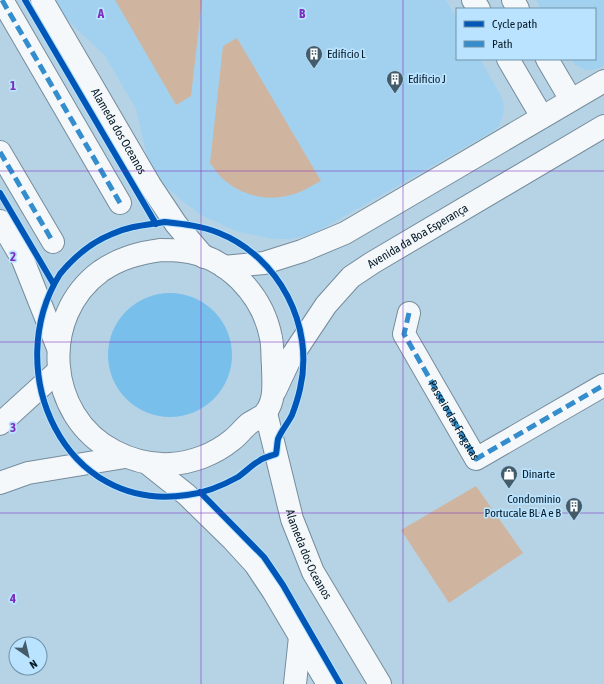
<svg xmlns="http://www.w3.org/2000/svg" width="604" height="684" viewBox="0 0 604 684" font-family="'Asap Condensed',sans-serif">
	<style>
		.built { fill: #a2d1ef }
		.green { fill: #cfb59f }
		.water { fill: #78bfeb }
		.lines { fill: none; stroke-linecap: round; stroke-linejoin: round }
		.street-casing { stroke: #768c9b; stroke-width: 24 }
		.street { stroke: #f4f8fb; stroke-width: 22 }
		.quiet { stroke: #348dcc; stroke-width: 5; stroke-dasharray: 10 5; stroke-linecap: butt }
		.cycleway-casing { stroke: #b9e3ff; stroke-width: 8 }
		.cycleway { stroke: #0057b8; stroke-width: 6 }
		.grid { fill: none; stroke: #7b2cbf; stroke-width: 1; stroke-opacity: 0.55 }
		.labels { text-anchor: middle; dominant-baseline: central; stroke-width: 3.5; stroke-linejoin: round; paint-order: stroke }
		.poi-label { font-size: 12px; fill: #061b28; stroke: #b9e3ff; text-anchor: start }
		.street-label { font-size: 12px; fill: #061b28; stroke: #b9e3ff }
		.grid-label { font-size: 13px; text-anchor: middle; font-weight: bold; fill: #7b2cbf; stroke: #b9e3ff; stroke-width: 3.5; stroke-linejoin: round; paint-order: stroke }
	</style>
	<rect width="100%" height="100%" fill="#b6d3e6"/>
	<g class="built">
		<polygon points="52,0 446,0 457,19 457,59 480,59 500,94 504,104 503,116 499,126 490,133 320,230 305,236 290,239 274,239 239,232 220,224 201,215 185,203 169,190 155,175 149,165 136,109 105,56 62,15"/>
		<polygon points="536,0 604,0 604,66 594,70 585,70 576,65 570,59 595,59 595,9 541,9"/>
	</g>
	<g class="green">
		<polygon points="115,0 202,0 191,96 176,105"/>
		<path d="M237 38 321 181C311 186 301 193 290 195 267 202 239 195 221 177 217 173 213 167 210 163L223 46Z"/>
		<polygon points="476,486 523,553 449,603 401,530"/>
	</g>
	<circle class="water" cx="170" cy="355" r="62"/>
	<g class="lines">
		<g class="street-casing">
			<g id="street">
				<polyline points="2,0 120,203"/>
				<path id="s1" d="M42 0 150 185 176 224 204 257"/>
				<polyline points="473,0 479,9"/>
				<polyline points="513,0 518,9"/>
				<polyline points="508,59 542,117"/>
				<polyline points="547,59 571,100"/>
				<polyline points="0,152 53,242"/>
				<polyline points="0,221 23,260 58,348"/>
				<path d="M161 250C168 250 175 250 182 251 227 256 263 295 271 338 273 347 272 357 273 366 273 381 276 399 266 412 263 417 254 420 250 423 243 428 239 435 232 440 215 454 192 463 170 464 150 465 131 460 114 451 46 416 39 316 101 271 120 258 139 253 161 250Z"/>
				<polyline points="224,267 264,263 302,251 345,233 604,81"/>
				<path id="s2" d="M409 313 404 334 476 459 604 385"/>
				<path id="s3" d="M275 391 290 359 326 305 351 277 372 263 604 126"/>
				<path id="s4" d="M266 413 292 519 313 572 380 684"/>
				<polyline points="0,424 58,371"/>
				<polyline points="147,463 187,495 233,540 255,564 273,591 328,684"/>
				<polyline points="0,483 28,473 125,457"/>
				<polyline points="295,684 300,637"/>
			</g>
		</g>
		<use href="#street" class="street"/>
		<g class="quiet">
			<polyline points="2,0 120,203"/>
			<polyline points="0,152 53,242"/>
			<polyline points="409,313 404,334 476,459 604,385"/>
		</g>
		<g class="cycleway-casing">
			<g id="cycleway">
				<polyline points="25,0 156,224"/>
				<polyline points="0,193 53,283"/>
				<path d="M165 222C184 224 202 226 219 233 279 257 315 326 300 389 298 398 295 407 292 415 288 423 281 431 278 439 277 444 277 449 276 454 271 456 264 457 259 461 252 465 245 472 238 477 222 486 204 493 187 495 64 514 0 370 60 274 74 257 92 242 112 234 129 226 147 225 165 222Z"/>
				<polyline points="200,492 264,557 283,585 340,684"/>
			</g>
		</g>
		<use href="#cycleway" class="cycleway"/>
	</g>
	<path class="grid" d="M201 0V684M403 0V684M0 171H604M0 342H604M0 513H604"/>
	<defs>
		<g id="building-pin" transform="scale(0.9)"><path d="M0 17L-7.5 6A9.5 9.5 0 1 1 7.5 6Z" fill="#445b6a" stroke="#b9e3ff"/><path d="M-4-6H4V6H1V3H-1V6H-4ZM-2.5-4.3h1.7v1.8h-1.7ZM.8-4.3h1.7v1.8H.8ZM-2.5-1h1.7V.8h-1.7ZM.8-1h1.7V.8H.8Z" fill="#fff"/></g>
		<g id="shop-pin" transform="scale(0.9)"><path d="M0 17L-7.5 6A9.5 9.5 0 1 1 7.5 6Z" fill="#445b6a" stroke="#b9e3ff"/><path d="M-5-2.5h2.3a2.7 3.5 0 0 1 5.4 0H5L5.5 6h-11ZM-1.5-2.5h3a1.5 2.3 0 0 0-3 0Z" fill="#fff"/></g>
	</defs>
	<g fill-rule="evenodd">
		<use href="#building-pin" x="314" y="54"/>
		<use href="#building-pin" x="395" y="79"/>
		<use href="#shop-pin" x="509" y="474"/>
		<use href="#building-pin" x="574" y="506"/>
	</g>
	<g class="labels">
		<g class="poi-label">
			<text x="327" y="54">Edificio L</text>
			<text x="408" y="79">Edificio J</text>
			<text x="522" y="474">Dinarte</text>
			<text x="561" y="499" text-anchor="end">Condomínio<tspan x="561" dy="14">Portucale BL A e B</tspan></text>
		</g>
		<g class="street-label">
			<text stroke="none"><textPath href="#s1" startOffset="152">Alameda dos Oceanos</textPath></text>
			<text stroke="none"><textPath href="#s3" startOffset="216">Avenida da Boa Esperança</textPath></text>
			<text stroke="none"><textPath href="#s2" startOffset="121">Passeio das Fragatas</textPath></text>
			<text stroke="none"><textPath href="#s4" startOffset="148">Alameda dos Oceanos</textPath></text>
		</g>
	</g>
	<g class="grid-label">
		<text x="101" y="18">A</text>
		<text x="302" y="18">B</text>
		<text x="13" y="90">1</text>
		<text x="13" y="261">2</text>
		<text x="13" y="432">3</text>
		<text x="13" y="603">4</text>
	</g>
	<rect x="456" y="8" width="140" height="52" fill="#b9e3ff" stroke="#7193a9"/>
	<rect x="464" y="21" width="20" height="6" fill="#0057b8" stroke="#7193a9"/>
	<text x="492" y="28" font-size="12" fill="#061b28">Cycle path</text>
	<rect x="464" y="41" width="20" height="6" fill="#348dcc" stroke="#7193a9"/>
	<text x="492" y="48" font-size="12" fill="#061b28">Path</text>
	<g transform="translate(28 656) rotate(146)"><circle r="19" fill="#b9e3ff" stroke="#7193a9"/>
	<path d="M0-3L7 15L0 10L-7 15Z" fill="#445b6a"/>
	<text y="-6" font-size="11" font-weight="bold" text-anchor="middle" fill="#061b28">N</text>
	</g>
</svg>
